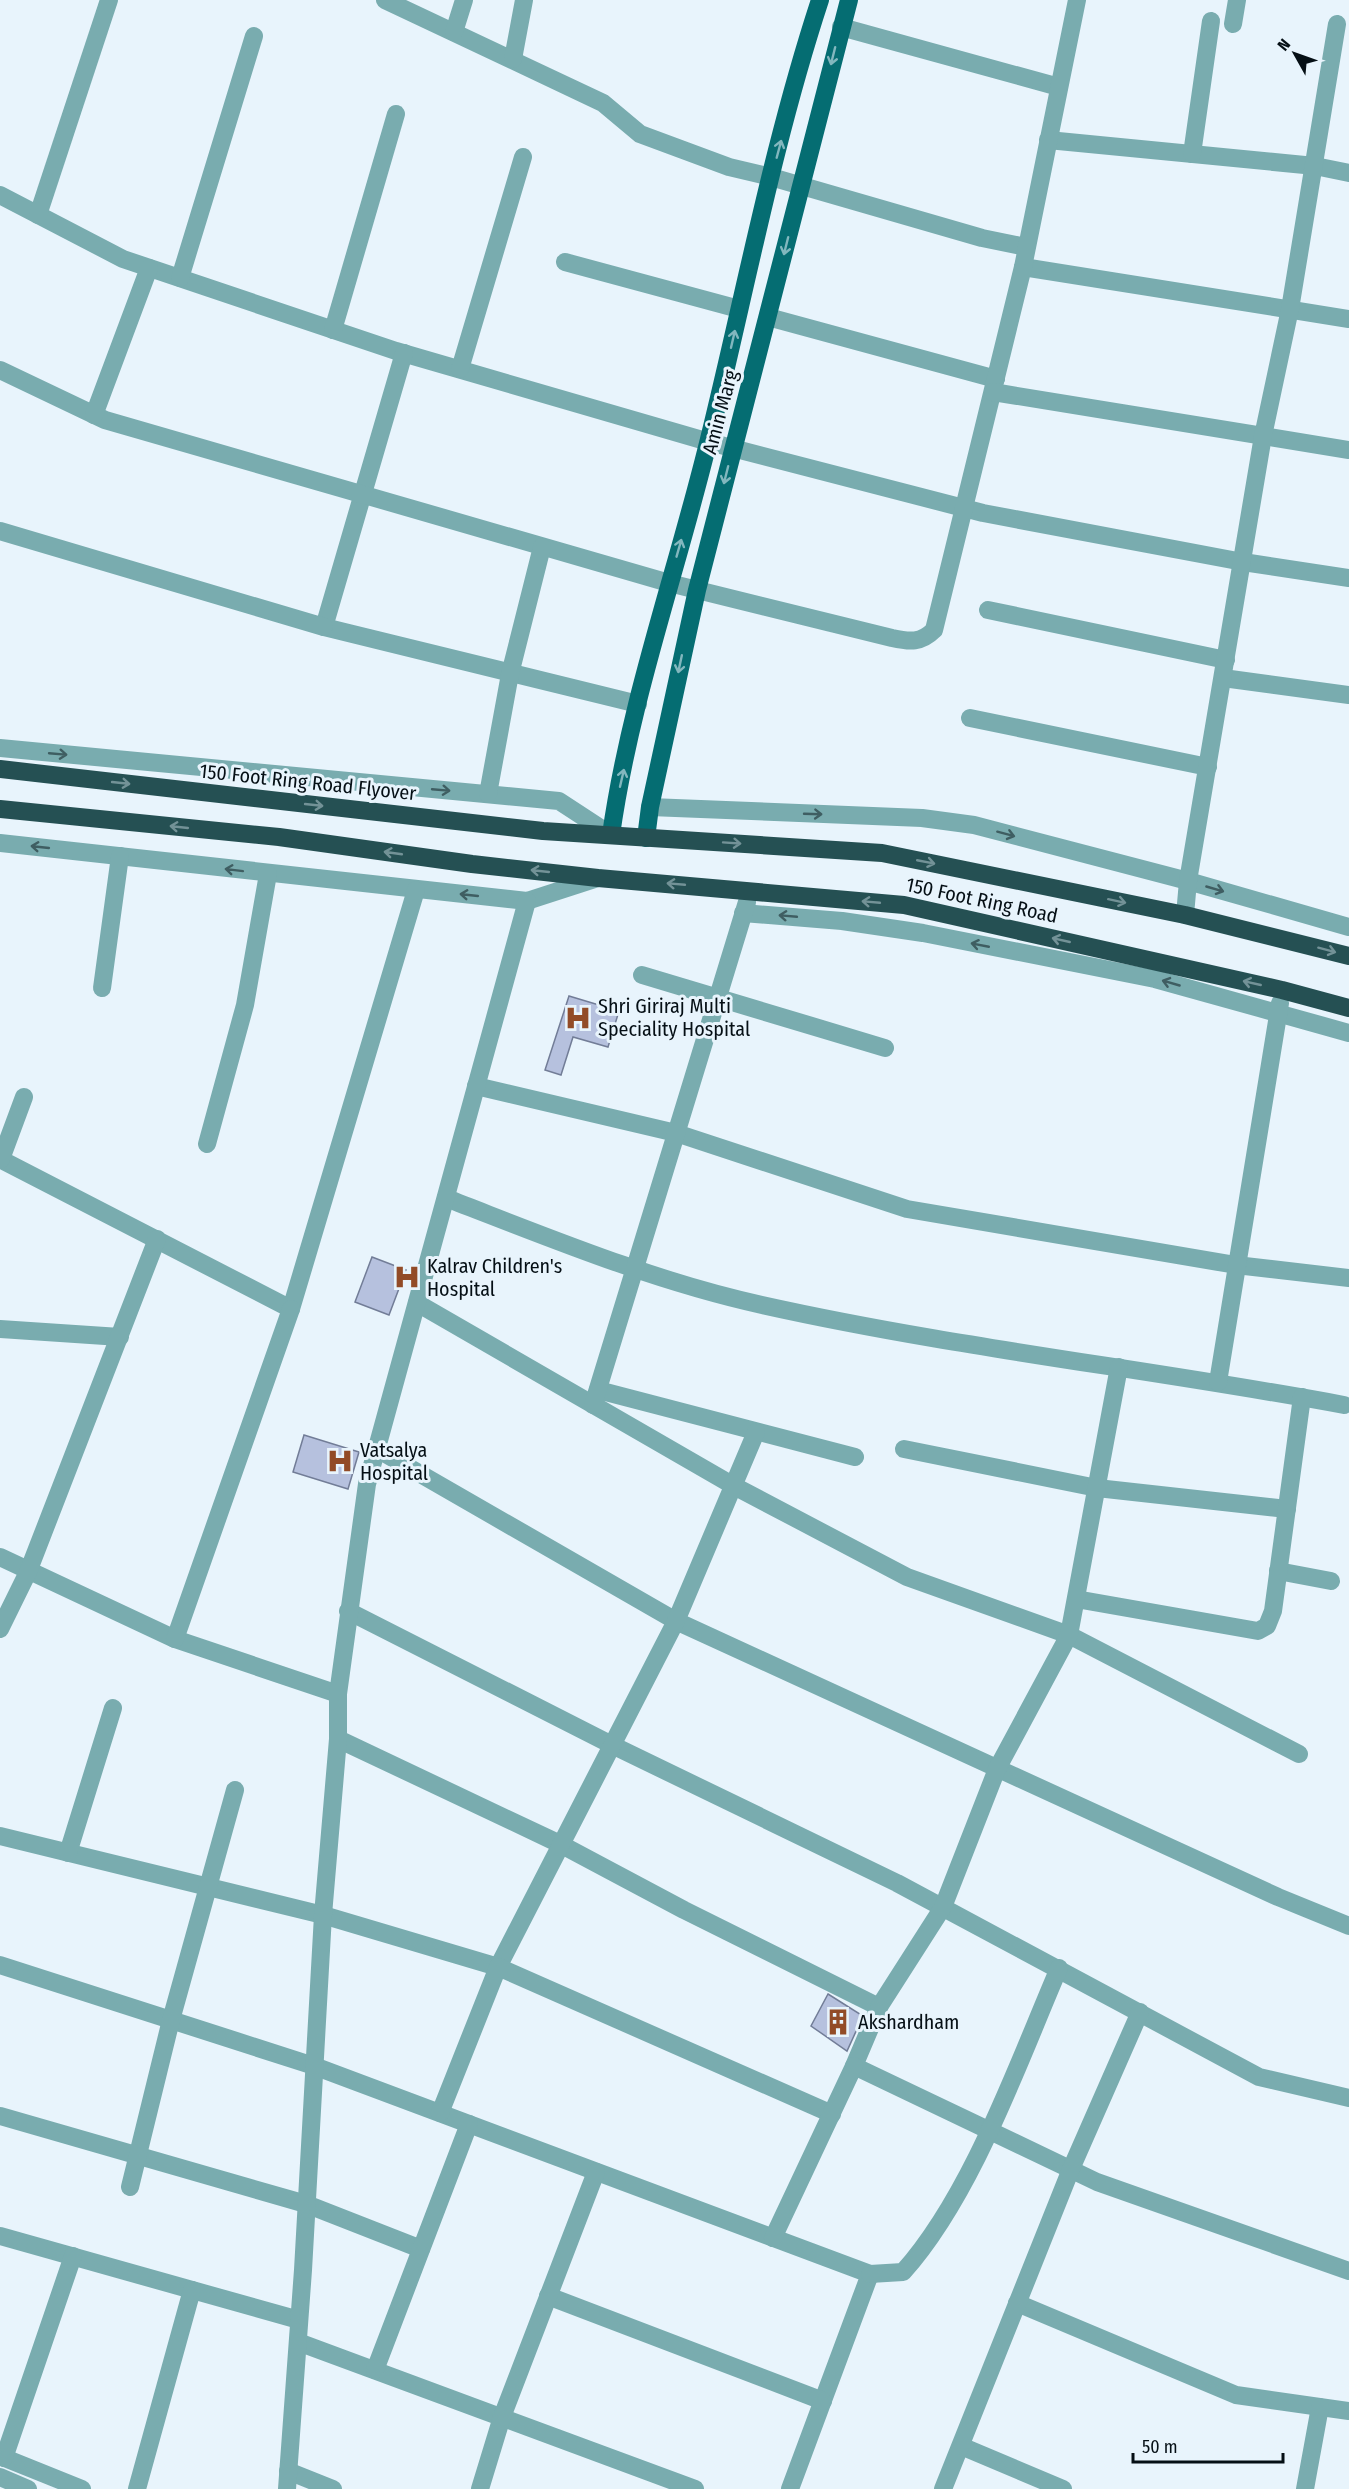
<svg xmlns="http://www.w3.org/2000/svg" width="1349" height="2489" viewBox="0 0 1349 2489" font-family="'Fira Sans Condensed',sans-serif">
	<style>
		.building { fill: #b6c1de; stroke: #727d97; stroke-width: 1.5 }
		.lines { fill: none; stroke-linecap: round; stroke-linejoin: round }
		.minor { stroke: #79acaf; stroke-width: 18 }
		.major { stroke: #056d72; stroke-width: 18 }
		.highway { stroke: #255053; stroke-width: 18 }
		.oneway { stroke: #82b7be }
		.oneway2 { stroke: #3f5e62 }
		.oneway3 { stroke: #739297 }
		.labels { text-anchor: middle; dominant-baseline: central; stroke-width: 6; stroke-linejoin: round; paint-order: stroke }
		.street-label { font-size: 20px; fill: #050f15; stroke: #e8f4fc }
		.poi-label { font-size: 20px; fill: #050f15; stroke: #e8f4fc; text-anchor: start }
	</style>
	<rect width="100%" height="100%" fill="#e8f4fc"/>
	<g class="building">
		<polygon points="569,996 619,1011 608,1047 573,1037 561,1075 545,1070"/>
		<polygon points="372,1257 406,1270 389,1315 355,1302"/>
		<polygon points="304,1435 359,1452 348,1489 293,1472"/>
		<polygon points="828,1994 863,2016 847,2051 811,2026"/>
	</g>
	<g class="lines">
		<g class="minor">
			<polyline points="385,0 603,103 640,134 729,167 771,177 982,238 1026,247"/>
			<polyline points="1233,24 1237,0"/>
			<polyline points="841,27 1059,87"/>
			<polyline points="454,32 464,0"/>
			<polyline points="513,59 524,0"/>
			<polyline points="1048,140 1315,166 1349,173"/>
			<polyline points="1192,154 1211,21"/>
			<polyline points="0,195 123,259 396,351 709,442 983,513 1243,562 1349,578"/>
			<polyline points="38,215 109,0"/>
			<polyline points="565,262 739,309"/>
			<polyline points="1023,267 1349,319"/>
			<polyline points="180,278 254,36"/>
			<polyline points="768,317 996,379"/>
			<polyline points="333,330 396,114"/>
			<polyline points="404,353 324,627 638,704"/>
			<polyline points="460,369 523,157"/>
			<path d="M0 370 105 420 669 583 892 638C910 642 921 643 934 630L1023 267 1077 0"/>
			<polyline points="993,392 1349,450"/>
			<polyline points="94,415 149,268"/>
			<polyline points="0,531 324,627"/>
			<polyline points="988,610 1226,660"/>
			<polyline points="1223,678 1349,695"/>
			<polyline points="970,718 1208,767"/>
			<polyline points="0,748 559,801 611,835"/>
			<polyline points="488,794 510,674 542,547"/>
			<polyline points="650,807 922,818 974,825 1188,881 1349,927"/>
			<polyline points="0,843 527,901 598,878"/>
			<polyline points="743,913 842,921 923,933 1155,979 1349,1033"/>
			<polyline points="1185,915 1188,881 1263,436 1290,309 1337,24"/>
			<polyline points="642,975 885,1048"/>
			<polyline points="102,988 120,856"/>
			<polyline points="476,1086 676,1133 907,1209 1236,1265 1349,1278"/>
			<polyline points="207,1144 245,1005 268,874"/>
			<polyline points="0,1159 291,1309 416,890"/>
			<polyline points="1,1159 24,1097"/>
			<path d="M446 1198C550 1238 653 1281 762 1305 955 1348 1151 1369 1344 1405"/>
			<polyline points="417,1303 734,1486 907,1577 1069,1635 1299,1754"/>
			<polyline points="0,1329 120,1337"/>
			<polyline points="1218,1382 1280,1003"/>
			<polyline points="598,1390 855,1457"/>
			<polyline points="593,1405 747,902"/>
			<polyline points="377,1449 676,1621 1278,1897 1349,1926"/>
			<polyline points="904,1449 1097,1488 1287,1509"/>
			<polyline points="0,1557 175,1639 338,1694"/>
			<polyline points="1278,1571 1331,1581"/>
			<polyline points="1076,1599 1258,1631 1267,1626 1273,1611 1302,1397"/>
			<polyline points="348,1611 612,1745 897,1883 1259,2077 1349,2098"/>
			<polyline points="0,1629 28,1572 157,1239"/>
			<polyline points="175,1639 291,1309"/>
			<polyline points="338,1739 560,1844 684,1910 879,2007 854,2066 1097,2182 1349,2271"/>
			<polyline points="0,1836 323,1915 498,1967 676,1621 756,1432"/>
			<polyline points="68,1853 113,1708"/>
			<polyline points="0,1965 314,2066 870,2274 790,2489"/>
			<polyline points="879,2007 943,1907 997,1769 1069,1635 1119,1367"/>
			<polyline points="440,2113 498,1967 832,2114"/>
			<polyline points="0,2116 306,2204 421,2249"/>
			<polyline points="130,2187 171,2020 235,1790"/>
			<polyline points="0,2236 299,2320"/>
			<polyline points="773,2238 854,2066"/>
			<path d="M870 2274 903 2272C972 2195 1018 2063 1059 1968"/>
			<polyline points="548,2296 823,2401"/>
			<polyline points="1017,2303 1236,2395 1349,2411"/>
			<polyline points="298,2342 695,2489"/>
			<polyline points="375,2370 469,2124"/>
			<polyline points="961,2446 1063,2489"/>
			<polyline points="0,2456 82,2489"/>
			<polyline points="4,2458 73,2256"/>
			<polyline points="288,2471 333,2489"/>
			<polyline points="0,2477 28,2489"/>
			<polyline points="137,2489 192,2290"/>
			<polyline points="287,2489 303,2270 323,1915 338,1739 338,1694 367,1484 527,901"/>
			<polyline points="480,2489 502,2417 596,2172"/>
			<polyline points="943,2489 1071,2169 1140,2012"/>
			<polyline points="1305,2489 1320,2407"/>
		</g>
		<g class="major">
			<path d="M611 835C630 700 677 571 709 439 745 293 773 143 820 0"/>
			<polyline points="646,838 650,807 697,590 849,0"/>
		</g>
		<g class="highway">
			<polyline points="0,769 543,831 882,853 1185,915 1349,956"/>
			<polyline points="0,809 279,837 472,864 598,878 904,905 1282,990 1349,1008"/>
		</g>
	</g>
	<defs><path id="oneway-shaft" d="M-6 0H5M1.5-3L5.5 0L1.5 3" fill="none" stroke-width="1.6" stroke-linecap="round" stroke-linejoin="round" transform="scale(1.5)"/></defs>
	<g class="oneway">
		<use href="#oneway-shaft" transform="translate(833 56) rotate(104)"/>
		<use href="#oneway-shaft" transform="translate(779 149) rotate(-75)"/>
		<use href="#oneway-shaft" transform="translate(786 246) rotate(104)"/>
		<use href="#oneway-shaft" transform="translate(733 339) rotate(-77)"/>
		<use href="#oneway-shaft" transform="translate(726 475) rotate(104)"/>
		<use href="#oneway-shaft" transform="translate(679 548) rotate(-74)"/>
		<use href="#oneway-shaft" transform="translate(680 664) rotate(102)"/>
		<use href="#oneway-shaft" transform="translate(622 778) rotate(-77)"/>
	</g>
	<g class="oneway2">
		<use href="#oneway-shaft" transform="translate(58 754) rotate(5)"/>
		<use href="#oneway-shaft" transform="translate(441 790) rotate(5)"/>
		<use href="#oneway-shaft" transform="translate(813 814) rotate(2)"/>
		<use href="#oneway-shaft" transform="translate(1006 834) rotate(15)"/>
		<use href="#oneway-shaft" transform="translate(40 847) rotate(-174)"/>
		<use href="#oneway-shaft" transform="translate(234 870) rotate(-173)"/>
		<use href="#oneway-shaft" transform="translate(1215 889) rotate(16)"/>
		<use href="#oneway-shaft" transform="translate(469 895) rotate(-174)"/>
		<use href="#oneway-shaft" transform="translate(788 916) rotate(-175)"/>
		<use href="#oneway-shaft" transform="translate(980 945) rotate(-169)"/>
		<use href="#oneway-shaft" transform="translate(1171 983) rotate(-164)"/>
	</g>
	<g class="oneway3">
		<use href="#oneway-shaft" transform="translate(121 783) rotate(6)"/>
		<use href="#oneway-shaft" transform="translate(314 805) rotate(6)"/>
		<use href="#oneway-shaft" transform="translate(179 827) rotate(-174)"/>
		<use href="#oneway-shaft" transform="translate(732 843) rotate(4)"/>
		<use href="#oneway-shaft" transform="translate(393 853) rotate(-172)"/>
		<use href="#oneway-shaft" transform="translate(926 862) rotate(11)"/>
		<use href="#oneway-shaft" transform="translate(540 871) rotate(-174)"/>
		<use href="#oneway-shaft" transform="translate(676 884) rotate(-175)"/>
		<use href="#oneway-shaft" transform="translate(1117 901) rotate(12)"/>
		<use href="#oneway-shaft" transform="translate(871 902) rotate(-175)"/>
		<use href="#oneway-shaft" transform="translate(1061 940) rotate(-167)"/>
		<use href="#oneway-shaft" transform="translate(1327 950) rotate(15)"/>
		<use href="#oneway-shaft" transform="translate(1252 983) rotate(-167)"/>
	</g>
	<defs>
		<g id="hospital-bare" transform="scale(2.07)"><path d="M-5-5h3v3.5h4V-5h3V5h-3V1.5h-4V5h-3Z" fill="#924b27" stroke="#e8f4fc" stroke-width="2.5" paint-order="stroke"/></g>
		<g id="building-bare" transform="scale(2.07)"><path d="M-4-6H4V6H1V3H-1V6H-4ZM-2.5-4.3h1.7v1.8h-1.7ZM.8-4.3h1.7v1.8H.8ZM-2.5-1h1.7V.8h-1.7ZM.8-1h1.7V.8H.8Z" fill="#924b27" stroke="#e8f4fc" stroke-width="2.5" paint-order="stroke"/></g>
	</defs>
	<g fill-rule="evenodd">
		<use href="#hospital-bare" x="578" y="1018"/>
		<use href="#hospital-bare" x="407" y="1277"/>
		<use href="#hospital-bare" x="340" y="1461"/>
		<use href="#building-bare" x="838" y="2022"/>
	</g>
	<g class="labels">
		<g class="street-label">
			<text transform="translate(720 412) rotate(-75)">Amin Marg</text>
			<text transform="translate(308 782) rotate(6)">150 Foot Ring Road Flyover</text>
			<text transform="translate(982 900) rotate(12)">150 Foot Ring Road</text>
		</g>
		<g class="poi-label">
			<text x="598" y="1006">Shri Giriraj Multi<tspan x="598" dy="23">Speciality Hospital</tspan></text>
			<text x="427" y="1266">Kalrav Children's<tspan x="427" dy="23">Hospital</tspan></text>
			<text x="360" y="1450">Vatsalya<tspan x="360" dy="23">Hospital</tspan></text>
			<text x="858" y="2022">Akshardham</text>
		</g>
	</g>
	<g transform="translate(1295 54) rotate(310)" stroke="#e8f4fc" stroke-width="4.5" paint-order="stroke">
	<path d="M0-4.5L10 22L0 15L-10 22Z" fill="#050f15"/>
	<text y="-9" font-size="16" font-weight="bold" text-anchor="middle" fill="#050f15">N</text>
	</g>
	<path d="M1133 2453v9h150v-9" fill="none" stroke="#050f15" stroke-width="3"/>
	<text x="1142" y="2453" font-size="18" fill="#050f15" stroke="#e8f4fc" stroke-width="4.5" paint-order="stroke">50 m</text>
</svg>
